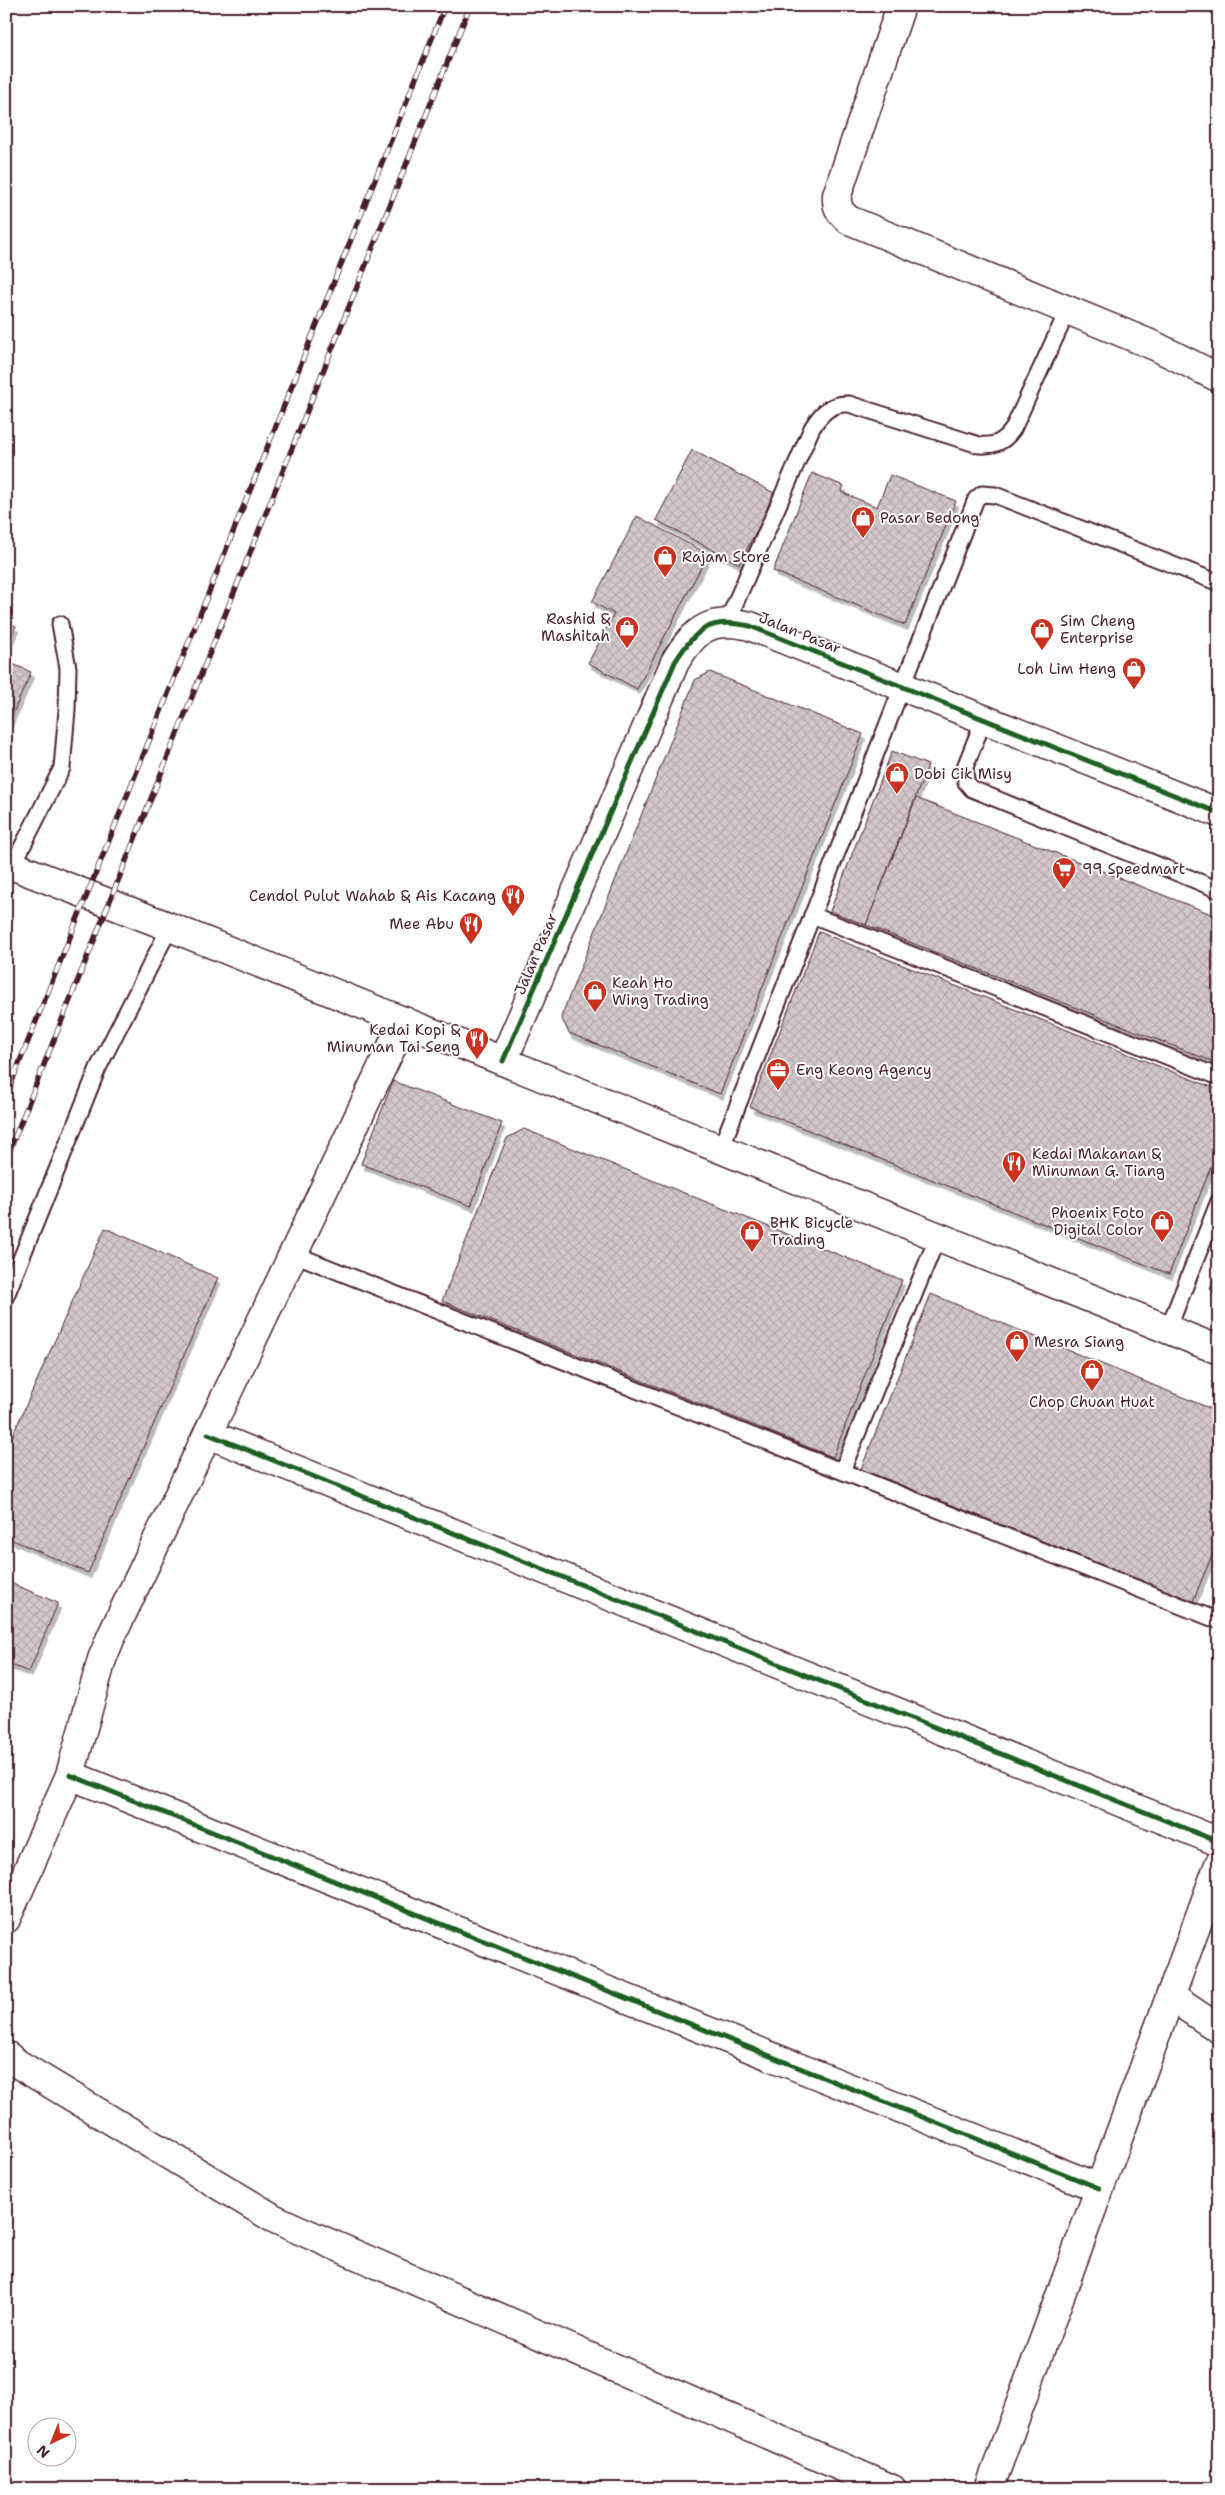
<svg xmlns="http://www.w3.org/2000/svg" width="1225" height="2495" viewBox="0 0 1225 2495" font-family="'Shantell Sans',sans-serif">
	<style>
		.building { fill: url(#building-cross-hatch); stroke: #4a1f2b; filter: url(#shadow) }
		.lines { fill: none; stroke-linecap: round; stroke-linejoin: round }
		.lane-casing { stroke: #4a1f2b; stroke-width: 19 }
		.street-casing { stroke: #4a1f2b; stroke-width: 31 }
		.primary-casing { stroke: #4a1f2b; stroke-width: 31 }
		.lane { stroke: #fff; stroke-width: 15 }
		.street { stroke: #fff; stroke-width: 28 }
		.primary { stroke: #fff; stroke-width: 28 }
		.rail-casing { stroke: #4a1f2b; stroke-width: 5.5 }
		.rail { stroke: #fff; stroke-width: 4; stroke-dasharray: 11; stroke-linecap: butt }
		.cycleway-casing { stroke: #fff; stroke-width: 8 }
		.cycleway { stroke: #1b5e20; stroke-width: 5 }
		.labels { text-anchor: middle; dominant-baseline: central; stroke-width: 4; stroke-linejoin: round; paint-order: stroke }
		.poi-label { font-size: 15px; fill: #4a1f2b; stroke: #fff; text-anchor: start }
		.street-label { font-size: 15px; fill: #4a1f2b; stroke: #fff }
	</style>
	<defs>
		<pattern id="building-cross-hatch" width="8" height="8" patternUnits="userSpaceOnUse" patternTransform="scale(1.25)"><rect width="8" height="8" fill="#d2c7cb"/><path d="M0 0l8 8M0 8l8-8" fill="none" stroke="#b6aaae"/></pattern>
		<filter id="shadow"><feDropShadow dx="3" dy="5.5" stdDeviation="0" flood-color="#0004"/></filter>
	</defs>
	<rect width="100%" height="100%" fill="#fff"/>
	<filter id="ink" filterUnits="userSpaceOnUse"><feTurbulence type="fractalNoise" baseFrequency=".02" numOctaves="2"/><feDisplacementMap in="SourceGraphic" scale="10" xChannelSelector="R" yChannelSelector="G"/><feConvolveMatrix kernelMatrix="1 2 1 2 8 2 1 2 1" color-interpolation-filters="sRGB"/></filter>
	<g filter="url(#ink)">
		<g class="building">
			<polygon points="692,450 776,494 739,564 656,520"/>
			<polygon points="812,473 844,486 841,492 877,507 890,475 956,501 905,625 773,571"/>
			<polygon points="637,516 708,554 637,689 588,663 614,614 592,602"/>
			<polygon points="6,622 16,626 6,649"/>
			<polygon points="6,661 31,672 6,729"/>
			<polygon points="710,672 863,734 720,1094 569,1033 561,1017 695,680"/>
			<polygon points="892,751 928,765 866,925 830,911"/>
			<polygon points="916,798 1219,917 1219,1064 866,925"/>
			<polygon points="819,932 1219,1090 1219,1146 1169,1274 750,1107"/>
			<polygon points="393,1081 502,1123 471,1206 361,1164"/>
			<polygon points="524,1129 902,1280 833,1457 442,1301 507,1138"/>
			<polygon points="105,1228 218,1278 88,1573 6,1537 6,1450"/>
			<polygon points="1219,1267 1219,1293 1210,1289"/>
			<polygon points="931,1294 1219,1412 1219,1538 1193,1601 861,1469"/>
			<polygon points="6,1581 58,1603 29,1672 6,1663"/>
		</g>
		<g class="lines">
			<g class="lane-casing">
				<g id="lane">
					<path d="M727 622 812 428C821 413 831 403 849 404L979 445C995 446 1004 442 1013 429L1068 310"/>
					<polyline points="984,719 965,767 966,782 972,789 1219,890"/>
					<polyline points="13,865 62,768 67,710 68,668 60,624"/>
					<polyline points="812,915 1219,1077"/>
					<polyline points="721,1148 976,499 982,494 995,495 1219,583"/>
					<polyline points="294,1254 1219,1621"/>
					<polyline points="6,1296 98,1068 170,927"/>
					<polyline points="1168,1329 1219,1201"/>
					<polyline points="842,1471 938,1236"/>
				</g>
			</g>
			<g class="street-casing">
				<g id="street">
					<path d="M901 6 837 195C836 207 840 213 849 220L1155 346 1219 378"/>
					<path d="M503 1061 675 662C696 628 711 617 750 626L1219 813"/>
					<polyline points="208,1434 1219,1842"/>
					<polyline points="70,1775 1099,2188"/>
					<polyline points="6,1919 70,1775 102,1659 111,1637 404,1021"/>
					<polyline points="1170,1996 1219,2029"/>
					<polyline points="6,2055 18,2064 273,2218 297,2229 892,2489"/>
					<polyline points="989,2489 1219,1864"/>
				</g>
			</g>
			<g class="primary-casing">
				<polyline id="primary" points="6,863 170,927 1219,1350"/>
			</g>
			<use href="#lane" class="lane"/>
			<use href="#street" class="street"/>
			<use href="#primary" class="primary"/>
			<g class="rail-casing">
				<g id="rail">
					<polyline points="6,1096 445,6"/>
					<polyline points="6,1159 470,6"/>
				</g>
			</g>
			<use href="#rail" class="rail"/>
			<g class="cycleway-casing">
				<g id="cycleway">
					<path d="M503 1061 675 662C696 628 711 617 750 626L1219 813"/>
					<polyline points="208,1434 1219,1842"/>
					<polyline points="70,1775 1099,2188"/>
				</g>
			</g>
			<use href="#cycleway" class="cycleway"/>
		</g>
	</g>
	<defs>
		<g id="shop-pin" transform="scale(1.25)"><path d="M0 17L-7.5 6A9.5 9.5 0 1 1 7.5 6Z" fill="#c8321e" stroke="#fff"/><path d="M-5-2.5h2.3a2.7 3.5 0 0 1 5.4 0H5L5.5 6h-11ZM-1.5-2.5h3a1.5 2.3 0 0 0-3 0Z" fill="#fff"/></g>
		<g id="supermarket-pin" transform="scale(1.25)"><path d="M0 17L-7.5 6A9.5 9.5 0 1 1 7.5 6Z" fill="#c8321e" stroke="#fff"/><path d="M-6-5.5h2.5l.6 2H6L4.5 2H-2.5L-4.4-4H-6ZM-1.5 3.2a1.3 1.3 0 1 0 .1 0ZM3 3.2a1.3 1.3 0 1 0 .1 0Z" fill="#fff"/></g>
		<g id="restaurant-pin" transform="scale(1.25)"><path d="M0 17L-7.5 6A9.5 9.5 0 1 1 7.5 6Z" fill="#c8321e" stroke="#fff"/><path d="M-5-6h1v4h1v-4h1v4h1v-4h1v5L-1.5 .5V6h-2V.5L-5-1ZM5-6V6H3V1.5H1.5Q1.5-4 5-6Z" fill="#fff"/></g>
		<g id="office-pin" transform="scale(1.25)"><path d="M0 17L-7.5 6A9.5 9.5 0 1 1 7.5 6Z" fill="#c8321e" stroke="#fff"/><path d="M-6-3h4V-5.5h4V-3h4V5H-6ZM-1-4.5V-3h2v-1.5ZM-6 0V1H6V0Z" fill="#fff"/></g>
	</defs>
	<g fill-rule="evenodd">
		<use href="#shop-pin" x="863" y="518"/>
		<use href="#shop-pin" x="665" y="557"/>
		<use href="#shop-pin" x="627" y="628"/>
		<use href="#shop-pin" x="1042" y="630"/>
		<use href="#shop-pin" x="1134" y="669"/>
		<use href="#shop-pin" x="897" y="774"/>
		<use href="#supermarket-pin" x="1064" y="869"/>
		<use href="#restaurant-pin" x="513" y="896"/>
		<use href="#restaurant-pin" x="471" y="924"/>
		<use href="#shop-pin" x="595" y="992"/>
		<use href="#restaurant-pin" x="477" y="1039"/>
		<use href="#office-pin" x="778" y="1070"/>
		<use href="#restaurant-pin" x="1014" y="1163"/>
		<use href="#shop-pin" x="1162" y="1222"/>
		<use href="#shop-pin" x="752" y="1232"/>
		<use href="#shop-pin" x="1017" y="1342"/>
		<use href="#shop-pin" x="1092" y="1371"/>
	</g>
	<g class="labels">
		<g class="poi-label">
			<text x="880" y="518">Pasar Bedong</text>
			<text x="682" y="557">Rajam Store</text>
			<text x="610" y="619" text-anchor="end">Rashid &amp;<tspan x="610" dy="17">Mashitah</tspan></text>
			<text x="1060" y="621">Sim Cheng<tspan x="1060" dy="17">Enterprise</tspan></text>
			<text x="1116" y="669" text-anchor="end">Loh Lim Heng</text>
			<text x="914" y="774">Dobi Cik Misy</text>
			<text x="1082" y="869">99 Speedmart</text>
			<text x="496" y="896" text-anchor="end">Cendol Pulut Wahab &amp; Ais Kacang</text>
			<text x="454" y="924" text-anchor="end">Mee Abu</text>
			<text x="612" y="983">Keah Ho<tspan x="612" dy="17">Wing Trading</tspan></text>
			<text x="460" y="1030" text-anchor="end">Kedai Kopi &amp;<tspan x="460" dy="17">Minuman Tai Seng</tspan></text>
			<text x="796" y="1070">Eng Keong Agency</text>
			<text x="1032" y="1154">Kedai Makanan &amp;<tspan x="1032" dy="17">Minuman G. Tiang</tspan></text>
			<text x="1144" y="1213" text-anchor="end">Phoenix Foto<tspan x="1144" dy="17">Digital Color</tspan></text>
			<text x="770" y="1223">BHK Bicycle<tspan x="770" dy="17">Trading</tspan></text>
			<text x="1034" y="1342">Mesra Siang</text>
			<text x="1092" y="1402" text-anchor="middle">Chop Chuan Huat</text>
		</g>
		<g class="street-label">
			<text transform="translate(800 633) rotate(22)">Jalan Pasar</text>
			<text transform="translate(536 954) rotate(-67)">Jalan Pasar</text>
		</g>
	</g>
	<rect width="1225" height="2495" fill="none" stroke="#fff" stroke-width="25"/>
	<rect x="12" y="12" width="1200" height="2470" fill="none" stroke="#4a1f2b" stroke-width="2" filter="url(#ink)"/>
	<g transform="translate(52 2442) rotate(223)"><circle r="24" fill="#ffffff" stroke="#b7a5aa"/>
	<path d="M0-4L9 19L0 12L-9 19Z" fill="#c8321e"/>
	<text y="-8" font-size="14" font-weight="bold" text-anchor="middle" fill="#4a1f2b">N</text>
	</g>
</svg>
